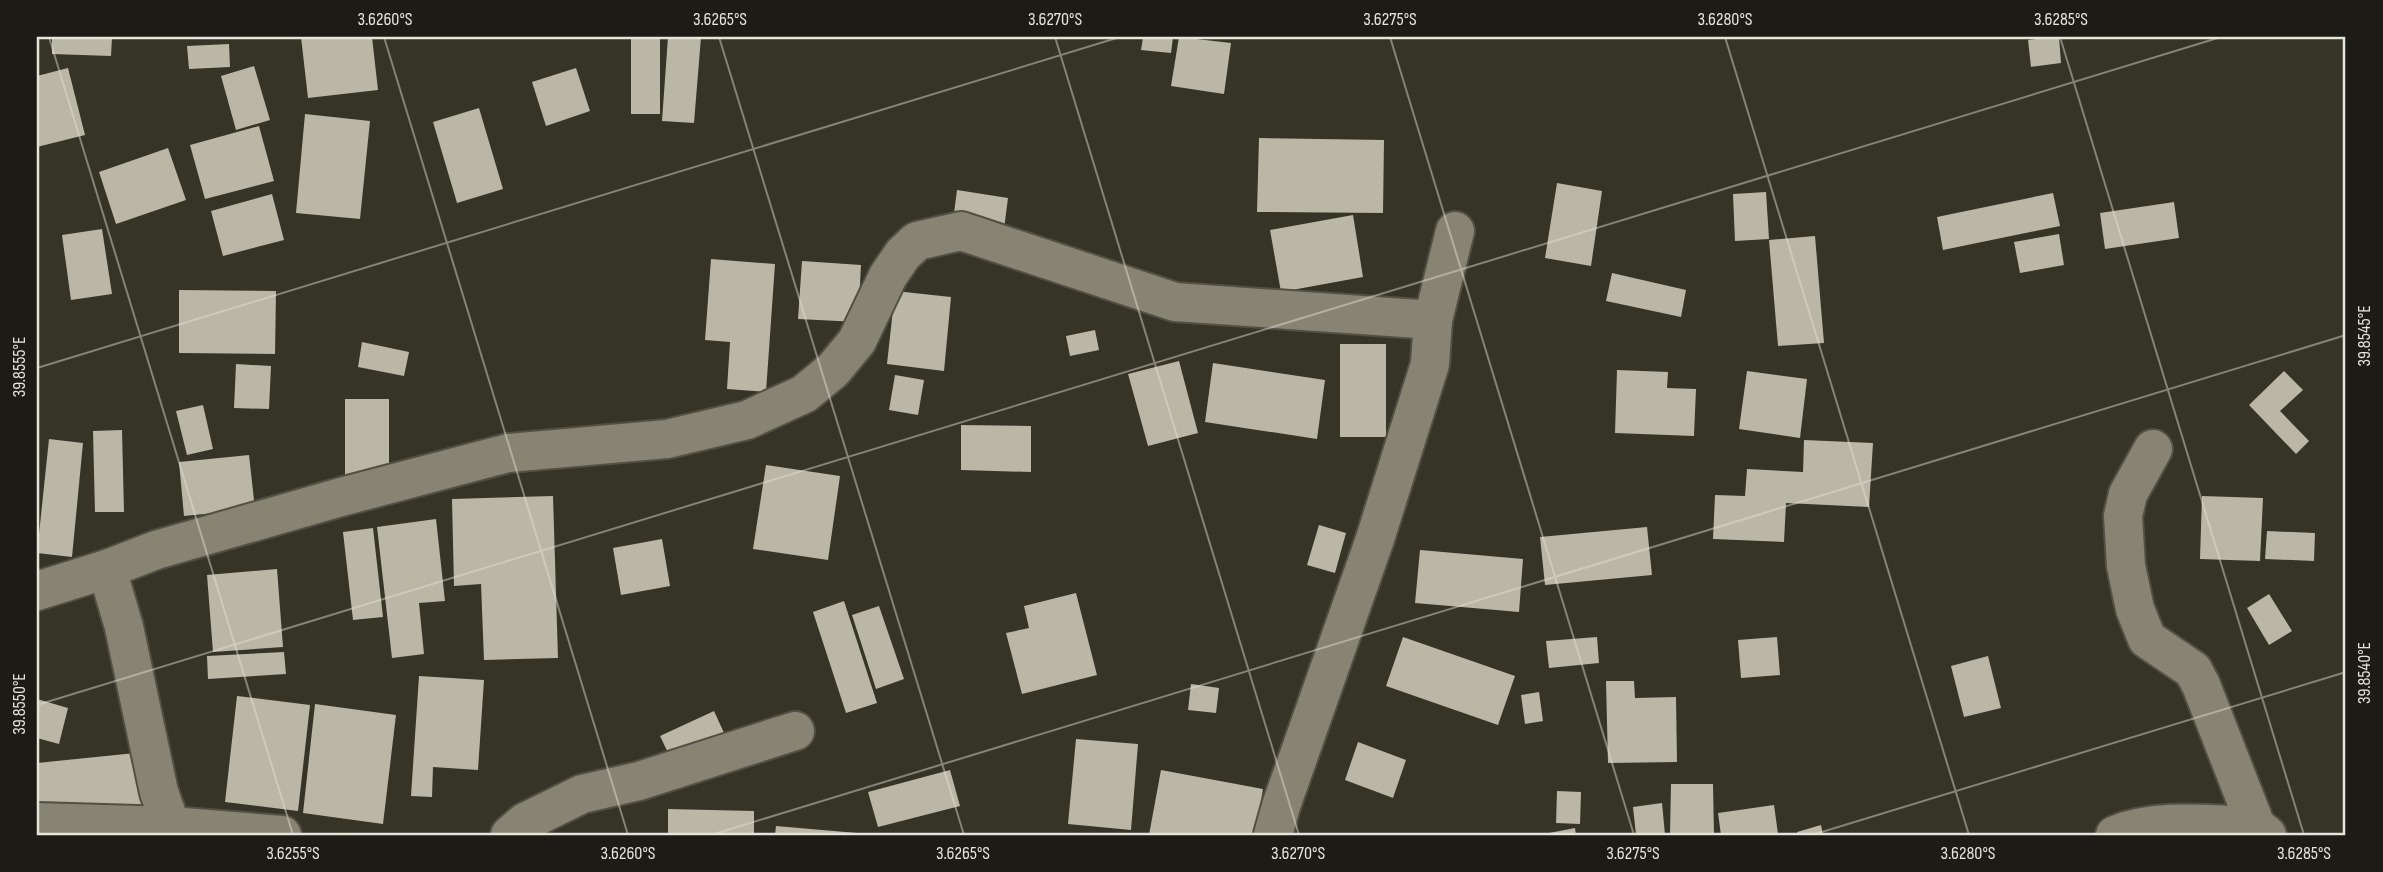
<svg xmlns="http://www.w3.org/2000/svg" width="2383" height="872" viewBox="0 0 2383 872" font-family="'Sofia Sans Condensed',sans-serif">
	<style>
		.building { fill: #bab7a7 }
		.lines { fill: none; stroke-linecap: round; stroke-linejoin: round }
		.minor-casing { stroke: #525044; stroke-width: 42 }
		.minor { stroke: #878474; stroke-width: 38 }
		.ticks { fill: none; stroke: #e6e5dc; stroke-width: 2; stroke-opacity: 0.45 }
		.neatline { fill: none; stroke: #e6e5dc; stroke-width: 2.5 }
		.ticks-label { font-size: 18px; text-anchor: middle; fill: #e6e5dc }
	</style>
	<rect width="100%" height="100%" fill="#363426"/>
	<g class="building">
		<polygon points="52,37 112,37 111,56 52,54"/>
		<polygon points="301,37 372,37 378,90 308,98"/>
		<rect x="631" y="37" width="29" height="77"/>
		<polygon points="668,37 701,37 694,123 662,121"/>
		<polygon points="1143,37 1173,37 1171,53 1141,50"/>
		<polygon points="1179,37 1231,43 1224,94 1171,86"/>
		<polygon points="2053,37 2059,37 2061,63 2031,67 2028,40"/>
		<polygon points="229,44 230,67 189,69 187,46"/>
		<polygon points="254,66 270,120 236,130 221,76"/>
		<polygon points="68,68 85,135 37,147 37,76"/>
		<polygon points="576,68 590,111 546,126 532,82"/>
		<polygon points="479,108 503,189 457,203 433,122"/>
		<polygon points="305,114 370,121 360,219 296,213"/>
		<polygon points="259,126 274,181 205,199 190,145"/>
		<polygon points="1259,138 1384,140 1383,213 1257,212"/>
		<polygon points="168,148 186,200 116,224 99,172"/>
		<polygon points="1557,183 1602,191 1591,266 1545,258"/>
		<polygon points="957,190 1008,198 1004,229 953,221"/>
		<polygon points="1766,192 1769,239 1735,241 1733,194"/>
		<polygon points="2053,193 2060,226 1943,250 1937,217"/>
		<polygon points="272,194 284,240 223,256 211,211"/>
		<polygon points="2174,202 2179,238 2105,249 2100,213"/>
		<polygon points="1353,215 1363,277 1281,292 1270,230"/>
		<polygon points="102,229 112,294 71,300 62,235"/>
		<polygon points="2059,234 2064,265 2020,273 2014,242"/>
		<polygon points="1815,236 1824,343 1778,346 1769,240"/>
		<polygon points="711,259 775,264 766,392 727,389 730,342 705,340"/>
		<polygon points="802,261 861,265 858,322 798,319"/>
		<polygon points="1612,273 1686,290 1681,317 1606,301"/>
		<polygon points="179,290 276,291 275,354 179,353"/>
		<polygon points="895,291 951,297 944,371 887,364"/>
		<polygon points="1095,330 1099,350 1070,356 1066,336"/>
		<polygon points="362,342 409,352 404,376 358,367"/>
		<rect x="1340" y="344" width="46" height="93"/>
		<polygon points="1179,361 1198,433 1148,446 1128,374"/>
		<polygon points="1213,363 1325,380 1317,439 1205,422"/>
		<polygon points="236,364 271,366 269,409 234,408"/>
		<polygon points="1617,370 1668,372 1667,388 1696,389 1694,436 1615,433"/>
		<polygon points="1747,371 1807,379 1800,438 1739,429"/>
		<polygon points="2284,371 2303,390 2280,411 2309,441 2296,454 2249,405"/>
		<polygon points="895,375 924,380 918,415 889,410"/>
		<rect x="345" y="399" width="44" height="76"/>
		<polygon points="203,405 213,449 187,455 176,411"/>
		<polygon points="961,425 1031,426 1031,472 961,470"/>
		<polygon points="122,430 124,512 95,512 93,431"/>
		<polygon points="49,439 83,443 72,557 37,553"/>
		<polygon points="1804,440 1873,443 1869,507 1786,503 1784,542 1713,539 1715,495 1745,496 1747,469 1803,472"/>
		<polygon points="249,455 255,509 184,516 179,462"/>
		<polygon points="766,465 840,476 828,560 753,549"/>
		<polygon points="553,496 558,658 484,660 481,584 454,586 452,499"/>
		<polygon points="2202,496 2263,498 2260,561 2200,559"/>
		<polygon points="436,519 445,601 419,603 424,654 392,658 377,527"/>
		<polygon points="1319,525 1346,533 1335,573 1307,565"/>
		<polygon points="1647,527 1652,575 1545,585 1540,537"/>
		<polygon points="373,528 383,617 353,620 343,532"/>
		<polygon points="2267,531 2315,533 2314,561 2265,559"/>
		<polygon points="662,539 670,586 621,595 613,548"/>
		<polygon points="1420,550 1523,559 1519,612 1415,603"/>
		<polygon points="277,569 283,647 213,652 207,575"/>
		<polygon points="1076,593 1097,675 1022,694 1006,633 1029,628 1024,606"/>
		<polygon points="2269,594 2292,631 2269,645 2247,608"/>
		<polygon points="844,601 877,703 846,713 813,612"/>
		<polygon points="879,606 904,679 876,689 852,615"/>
		<polygon points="1403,637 1515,676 1498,725 1386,686"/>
		<polygon points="1597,637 1599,663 1549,668 1546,641"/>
		<polygon points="1777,637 1780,675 1741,678 1738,640"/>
		<polygon points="284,652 286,674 208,679 207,656"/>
		<polygon points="1988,656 2001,708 1964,717 1951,666"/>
		<polygon points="419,676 484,680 478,770 433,767 432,797 411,796"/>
		<polygon points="1606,681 1634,681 1635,698 1676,697 1677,762 1608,763"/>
		<polygon points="1191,684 1219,688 1216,713 1188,710"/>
		<polygon points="1539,692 1543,721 1525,724 1521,695"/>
		<polygon points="237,696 310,705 298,811 225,802"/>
		<polygon points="37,699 68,708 59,744 37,738"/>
		<polygon points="315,704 396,715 383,824 303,813"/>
		<polygon points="714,711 725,735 671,759 660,736"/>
		<polygon points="1076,739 1138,744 1131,830 1068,824"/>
		<polygon points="1358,742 1406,760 1393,798 1345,780"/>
		<polygon points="145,752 150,808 37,819 37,763"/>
		<polygon points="950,770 960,806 878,827 868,792"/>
		<polygon points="1161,770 1263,789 1255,835 1149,835"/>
		<polygon points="1671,784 1713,784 1714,835 1670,835"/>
		<polygon points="1557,791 1581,792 1580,824 1556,823"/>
		<polygon points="1662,803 1665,835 1636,835 1633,807"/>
		<polygon points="1774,805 1778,834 1721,835 1718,813"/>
		<polygon points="668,809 754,811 754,835 668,835"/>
		<polygon points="1821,825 1823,835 1798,835 1797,832"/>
		<polygon points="776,826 857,833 856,835 775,835"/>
		<polygon points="1575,828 1576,835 1544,835 1544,834"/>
	</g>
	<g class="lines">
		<g class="minor-casing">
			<g id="minor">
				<polyline points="2153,449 2128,494 2123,516 2126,566 2135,609 2147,639 2193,670 2201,685 2256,826 2267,835"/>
				<polyline points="107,569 124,627 159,792 171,826"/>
				<polyline points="37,591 107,569 156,550 341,497 508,453 667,439 747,420 804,394 833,370 857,341 888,276 903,254 917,241 961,231 1175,302 1433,320"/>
				<polyline points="37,822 171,826 282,835"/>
				<polyline points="510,835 525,822 582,794 639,781 795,731"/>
				<polyline points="1273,835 1281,806 1375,539 1430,364 1433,320 1455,231"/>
				<path d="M2115 835C2158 817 2211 825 2256 826V835"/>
			</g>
		</g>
		<use href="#minor" class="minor"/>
	</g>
	<path class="ticks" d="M49 37 293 835M384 37 628 835M719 37 964 835M1055 37 1299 835M1390 37 1634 835M1725 37 1969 835M2060 37 2304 835M37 368 1120 37M37 705 2221 37M711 835 2346 335M1812 835 2346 672"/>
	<rect width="2383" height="872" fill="none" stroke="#1c1b15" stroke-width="77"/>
	<rect x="38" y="38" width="2306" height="796" class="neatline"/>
	<g class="ticks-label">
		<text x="385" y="25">3.6260°S</text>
		<text x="720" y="25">3.6265°S</text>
		<text x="1055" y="25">3.6270°S</text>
		<text x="1390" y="25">3.6275°S</text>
		<text x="1725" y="25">3.6280°S</text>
		<text x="2061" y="25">3.6285°S</text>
		<text transform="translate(2364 336) rotate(-90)" y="6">39.8545°E</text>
		<text transform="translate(19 367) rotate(-90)" y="6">39.8555°E</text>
		<text transform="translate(2364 673) rotate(-90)" y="6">39.8540°E</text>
		<text transform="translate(19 704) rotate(-90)" y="6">39.8550°E</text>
		<text x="293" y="859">3.6255°S</text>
		<text x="628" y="859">3.6260°S</text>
		<text x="963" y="859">3.6265°S</text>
		<text x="1298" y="859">3.6270°S</text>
		<text x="1633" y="859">3.6275°S</text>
		<text x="1968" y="859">3.6280°S</text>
		<text x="2304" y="859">3.6285°S</text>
	</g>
</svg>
